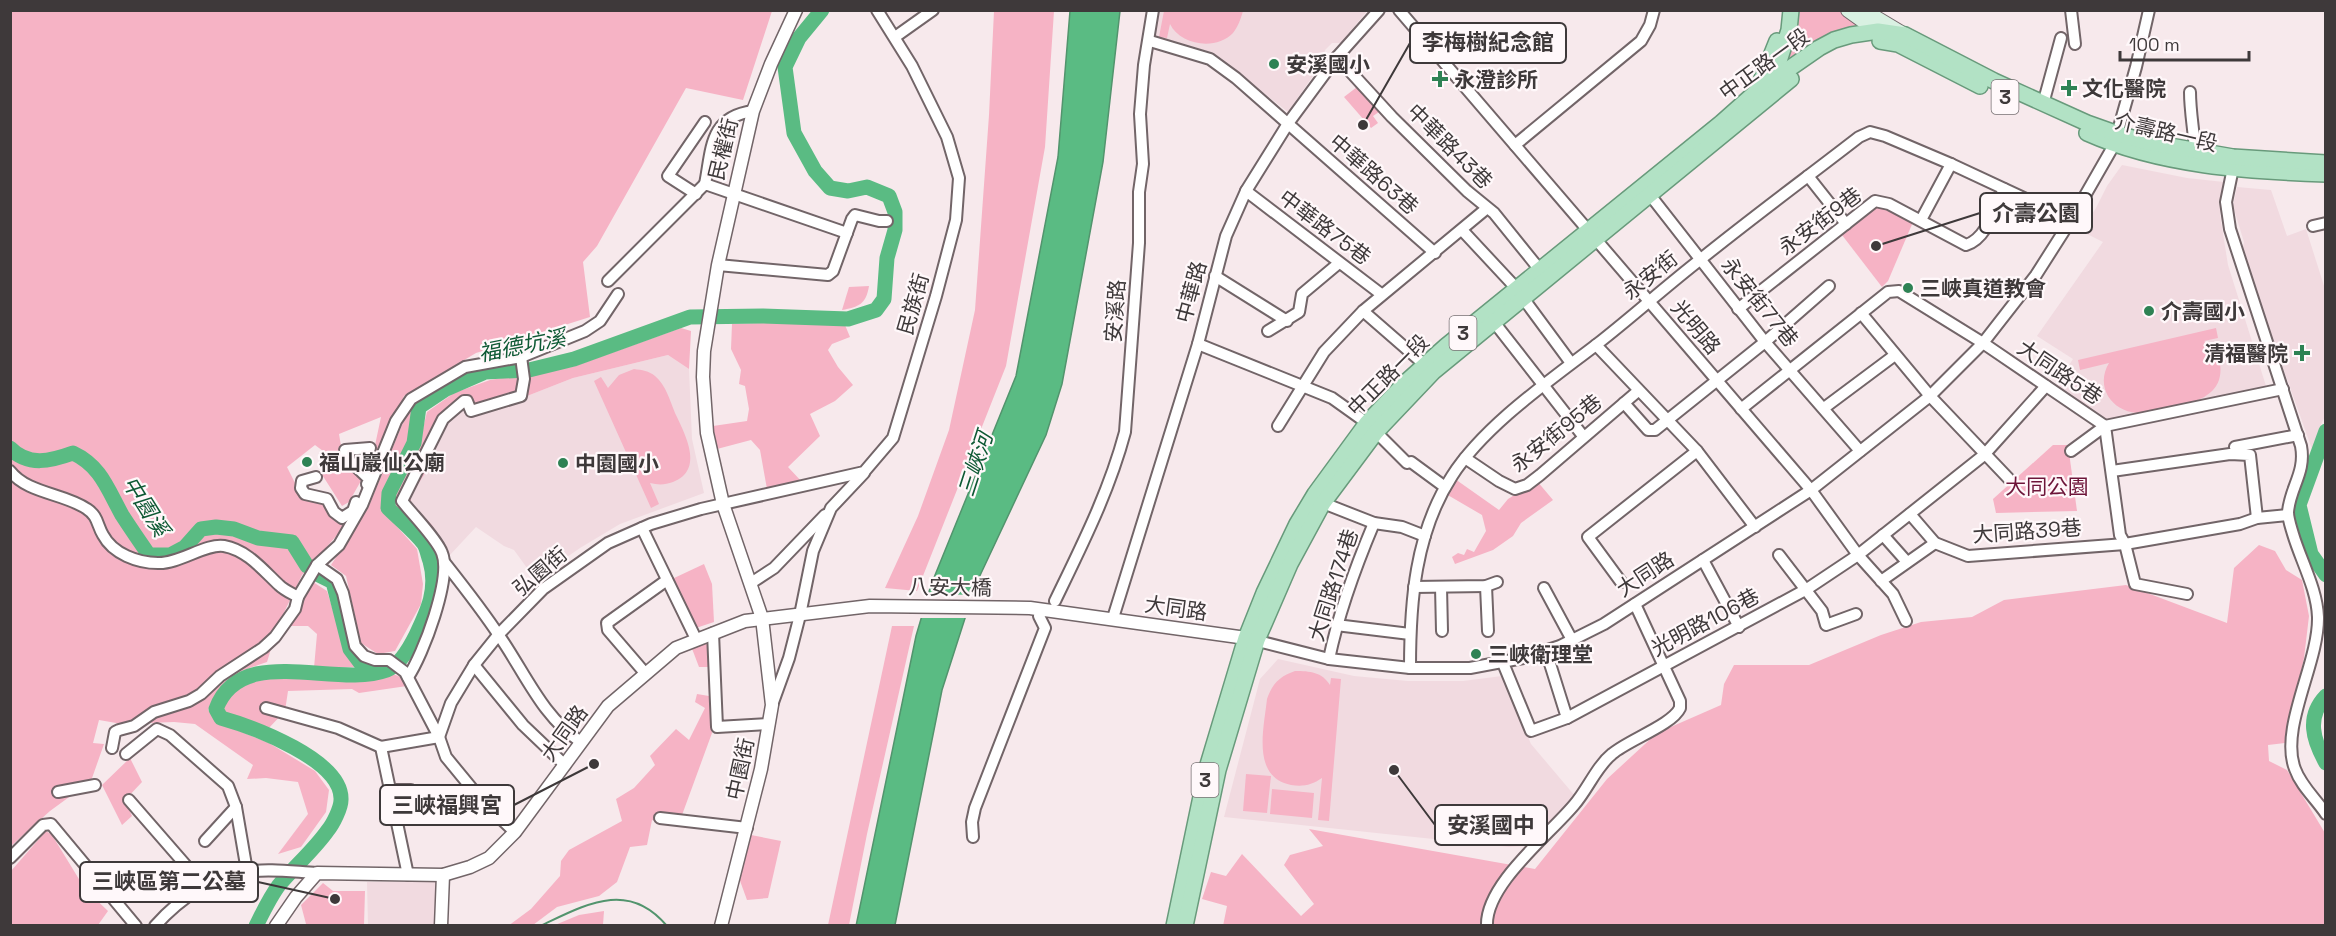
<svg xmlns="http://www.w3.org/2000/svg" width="2336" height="936" viewBox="0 0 2336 936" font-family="'Space Grotesk','Noto Sans TC',sans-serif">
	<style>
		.built { fill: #f1dae0 }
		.green { fill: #f6b3c5 }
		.water { fill: #5abb83; stroke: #52946d; stroke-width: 1.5 }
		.pier { fill: #f7e9ec }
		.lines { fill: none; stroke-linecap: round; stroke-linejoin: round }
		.stream { stroke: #52946d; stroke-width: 2 }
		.river { stroke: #5abb83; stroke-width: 15 }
		.minor-casing { stroke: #726568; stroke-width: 14 }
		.tertiary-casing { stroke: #726568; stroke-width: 15 }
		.secondary-casing { stroke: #726568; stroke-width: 16 }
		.primary-casing { stroke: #689a7b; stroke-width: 18 }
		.minor { stroke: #fff; stroke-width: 10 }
		.tertiary { stroke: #fff; stroke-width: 12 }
		.secondary { stroke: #d9f1e2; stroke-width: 14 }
		.primary { stroke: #b2e2c5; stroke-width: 15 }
		.poi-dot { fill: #2e8254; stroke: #fff8fa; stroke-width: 2 }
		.labels { text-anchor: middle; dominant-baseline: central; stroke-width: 4.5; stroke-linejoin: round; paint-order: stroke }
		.shield { fill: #fff8fa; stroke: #787274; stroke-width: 1.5 }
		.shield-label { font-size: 20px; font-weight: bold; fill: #3e393a }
		.poi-label { font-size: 21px; font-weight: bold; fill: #3e393a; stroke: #fff8fa; text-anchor: start }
		.street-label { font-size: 21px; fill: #3e393a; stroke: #fff8fa }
		.park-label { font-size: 21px; fill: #6d1539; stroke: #fff8fa }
		.water-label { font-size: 22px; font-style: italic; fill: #0e5934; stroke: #fff8fa }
		.leader { fill: none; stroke: #3e393a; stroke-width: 2 }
		.callout-dot { fill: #3e393a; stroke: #fff8fa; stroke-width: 2 }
		.callout { fill: #fff8fa; stroke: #3e393a; stroke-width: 2 }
		.callout-label { font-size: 22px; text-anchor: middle; font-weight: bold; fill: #3e393a }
	</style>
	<rect width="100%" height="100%" fill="#f7e9ec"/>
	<g class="built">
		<polygon points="1158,11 1367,11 1341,43 1332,43 1325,50 1326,57 1288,112 1211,52 1155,37"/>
		<polygon points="2122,165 2187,178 2224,182 2220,215 2228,265 2266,386 2108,422 2055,387 2073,359 2037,336 2103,242 2081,231 2096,208 2107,186"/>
		<polygon points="2237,187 2271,190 2287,236 2306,229 2325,289 2325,417 2322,422 2313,452 2242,253 2244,242 2233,206"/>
		<polygon points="668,355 689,369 692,439 704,493 620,524 580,548 535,579 514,550 504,546 476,527 449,556 432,525 411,503 411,495 426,472 444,422 464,404 522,398 573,378"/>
		<polygon points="1278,659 1354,676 1408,681 1463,681 1502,676 1531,744 1575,796 1553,824 1527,846 1509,847 1224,817 1260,679"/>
		<polygon points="367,882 439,882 437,925 368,925"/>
	</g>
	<g class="green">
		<path d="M11 11H772L743 100 686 88 597 246 583 262 590 317 476 353 404 396 371 473 360 458 374 450 381 417 339 434 344 464 362 479 349 502 342 506 321 473 323 451 315 445 287 467 303 499 324 502 332 515 346 525 302 575 279 623 267 662C236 672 221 679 208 710L219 723 269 743 315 771 329 790 326 812 301 847 278 854 308 814 298 782 266 778 247 779 253 765 195 724 174 722 122 724 99 720 93 743 104 744 91 781 50 811 11 846Z"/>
		<polygon points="994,11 1054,11 1045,147 1006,366 917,591 885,588 918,516 949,430 975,310 989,115"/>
		<path d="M1164 11V10L1243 11C1241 18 1238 27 1233 33 1216 51 1180 45 1170 24L1167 38 1159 37Z"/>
		<path d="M1798 11H1841L1864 27C1824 36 1814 40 1783 67Z"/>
		<polygon points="1357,87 1379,112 1373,116 1378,123 1371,128 1344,97"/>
		<polygon points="1876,208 1884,208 1913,222 1888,281 1882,287 1842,235 1869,210"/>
		<path d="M869 286C866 304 859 307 842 310L849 287Z"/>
		<polygon points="767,323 845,325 850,337 832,344 828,350 838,367 853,385 835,401 810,414 820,436 788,467 802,482 767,489 760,450 751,440 717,449 713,426 747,421 749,409 745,386 739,384 741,370 731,349 732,324"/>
		<polygon points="681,328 691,331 689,369 668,355 573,378 522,398 470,414 464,405 444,422 426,472 411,495 411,503 432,525 442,542 434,560 428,542 394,507 396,494 419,444 427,412 454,393 490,380 572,367"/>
		<path d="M2216 328 2218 338 2204 341 2217 351C2236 407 2174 405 2137 413 2111 411 2095 386 2109 363L2080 370 2078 360Z"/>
		<path d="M634 369C642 370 649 371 655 376 666 385 670 401 675 413 685 434 705 470 673 482 665 485 658 485 650 483L659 504 651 508 594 381 601 377 608 388 619 375Z"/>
		<polygon points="413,406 408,440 384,490 383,511 417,549 423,584 421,604 395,651 378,654 361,643 346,576 331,565 368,508 402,425"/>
		<polygon points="2053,445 2068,445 2077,511 1996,513 1993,499"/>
		<polygon points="1455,479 1499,510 1508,499 1537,481 1553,500 1521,523 1513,536 1493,550 1455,564 1452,557 1458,553 1464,555 1467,549 1474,552 1486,531 1482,515 1446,494"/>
		<polygon points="2259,545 2275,551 2286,570 2302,580 2309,616 2304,658 2285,743 2268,745 2269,761 2287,770 2325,833 2325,925 1223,926 1227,906 1202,899 1211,872 1226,876 1242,854 1301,916 1314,904 1284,865 1290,855 1323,846 1309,829 1535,869 1607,779 1657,733 1721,705 1724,684 1734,665 1809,665 1881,635 1921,622 1972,617 2004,600 2126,585 2227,623 2234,568"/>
		<polygon points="704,564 712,584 714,622 696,628 672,579"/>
		<path d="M313 582 327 591 346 652 357 667 314 668 317 634 308 626H289C299 612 304 597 313 582Z"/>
		<polygon points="892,626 914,626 867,834 849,925 828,925"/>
		<polygon points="711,637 712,733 678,826 652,820 647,845 630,847 617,882 599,896 557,907 533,925 508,926 531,909 560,876 561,861 569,850 622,821 616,799 634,788 655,765 650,756 676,729 689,740 705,708 695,702 697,694 709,696 708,667 699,667 691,646"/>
		<path d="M1295 671C1310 671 1322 672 1330 685L1331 678 1341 679 1329 821 1318 820 1322 778C1312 785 1303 787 1291 785 1251 777 1264 728 1267 699 1272 684 1280 676 1295 671Z"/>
		<path d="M393 674 403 678 407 686 359 693 352 689 288 691 285 711 267 730 249 720 228 716 223 707C241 663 322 682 361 679 371 679 382 676 393 674Z"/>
		<polygon points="130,758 142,782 125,800 132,816 122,825 102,785"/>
		<polygon points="1246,774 1271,776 1267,813 1243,811"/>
		<polygon points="1272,789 1314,793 1312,818 1270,814"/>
		<polygon points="46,831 52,835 85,889 108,911 98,925 11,925 11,871"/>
		<polygon points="751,835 781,841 768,898 747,900 739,878"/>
		<polygon points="323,883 333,891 365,891 364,925 305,925 306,924 301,905"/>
		<polygon points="604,911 603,925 555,925 579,915"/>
	</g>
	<polygon class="water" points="1070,11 1120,11 1103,162 1062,384 1046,435 976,584 942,690 895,925 856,926 916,636 931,585 1016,376 1058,157"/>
	<polygon class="pier" points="925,594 976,595 968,618 918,618"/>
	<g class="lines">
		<path class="stream" d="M540 926C585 905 628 879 667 926"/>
		<g class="river">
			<polyline points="2326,431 2299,505 2311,554 2326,575"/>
			<path d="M10 448C28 467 51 461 73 453 101 466 108 490 122 515 131 529 140 542 149 555H170L185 547 201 529 216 527 234 529 258 538 292 542 307 566"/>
			<polyline points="319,575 333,582 350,649 368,673"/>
			<path d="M2326 696C2306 717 2313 740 2326 763"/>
			<path d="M256 926C263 912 270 897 279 885 295 866 314 850 328 830 333 824 341 808 341 800 343 760 253 727 221 718L216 709C241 642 335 689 387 670 400 665 410 647 416 635 428 610 438 589 430 561 428 556 427 549 424 544 414 531 400 520 388 508L389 493 414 443 419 407 446 389 485 372 529 370 574 359 690 317 763 316 848 319 876 310 884 299 887 258 895 230V212L889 196 867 187 848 191 830 188 815 171 794 133 785 67 799 38 822 10"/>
		</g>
		<g class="minor-casing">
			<g id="minor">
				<polyline points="1399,10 1811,490 1858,555 1893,594 1906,621"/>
				<polyline points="2071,10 2075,44"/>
				<polyline points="895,37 933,10"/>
				<polyline points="1150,41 1210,59 1236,78 1435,253"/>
				<polyline points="1337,57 1392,117 1467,191 1494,213 1540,270"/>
				<path d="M2190 92C2190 112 2194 131 2195 151"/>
				<polyline points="2043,104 2061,38"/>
				<polyline points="1515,145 1641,41 1650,25 1654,10"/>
				<path d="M2233 168 2226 202 2230 229 2301 446C2306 473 2290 487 2288 512 2288 519 2291 527 2293 534 2301 561 2317 589 2318 617 2319 663 2279 728 2295 769 2301 786 2316 799 2326 814"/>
				<polyline points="1808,176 1846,224"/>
				<path d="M705 184C712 149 709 117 753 111"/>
				<polyline points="1246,191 1381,294"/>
				<polyline points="696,194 668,176 705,122"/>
				<polyline points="1650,195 1765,342 1860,451"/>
				<polyline points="1921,220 1951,164"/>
				<polyline points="2313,226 2326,223"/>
				<polyline points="1462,230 1517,289"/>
				<polyline points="718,265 828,275 833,271 852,219 855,215 879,221 887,221"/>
				<polyline points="1215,276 1287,321"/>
				<polyline points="608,281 705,184 847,233"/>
				<polyline points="1523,298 1571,363"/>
				<path d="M1738 309 1875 201 1889 204 1966 245C1987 239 1995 207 2004 189"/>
				<polyline points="1363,311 1425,365"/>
				<polyline points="1861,313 1930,396 2009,479"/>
				<polyline points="1494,322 1583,436"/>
				<polyline points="1268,331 1299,312 1302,294 1339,263"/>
				<polyline points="1198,344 1332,398 1367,423"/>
				<polyline points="1596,345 1697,451 1755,527"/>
				<polyline points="1624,403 1648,430 1655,430 1765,342 1829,286"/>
				<polyline points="1824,408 1895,355"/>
				<polyline points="1741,409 1888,292 1899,291 1983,343 2105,426 2120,535 2125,544 2135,584 2187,594"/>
				<polyline points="1278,426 1324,352 1363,311 1486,209"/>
				<polyline points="1376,432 1407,463 1411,462 1445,487"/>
				<polyline points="2235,447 2298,435"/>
				<polyline points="2071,451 2105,426 2283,389"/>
				<polyline points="1465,458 1499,481 1515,489 1527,485 1540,475 1638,391"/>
				<path d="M10 471C28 494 64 493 87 509 98 516 97 525 103 535 113 554 138 563 158 563 179 564 206 543 224 546 247 550 263 570 279 585 284 590 291 593 298 597"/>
				<polyline points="2112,471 2230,454 2250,455 2257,518"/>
				<polyline points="316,477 302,481 301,488 305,494 327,499 334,512 342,518 353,511 356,502"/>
				<polyline points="367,484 371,481 347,458 345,450 370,448"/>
				<polyline points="1323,503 1374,523 1402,527 1425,536"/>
				<polyline points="1910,514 1935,543 1968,556 2125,544 2240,524 2257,518 2288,515"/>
				<polyline points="642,528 696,639"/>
				<polyline points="1883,535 1907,562"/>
				<polyline points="1779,555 1822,611 1826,625 1856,614"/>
				<polyline points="1703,560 1739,627"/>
				<path d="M445 563C464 587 483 611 500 637 525 673 543 718 581 742"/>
				<polyline points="1881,581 1935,543"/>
				<polyline points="1621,582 1588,537 1697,451"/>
				<polyline points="751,583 774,568 825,515"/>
				<polyline points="1486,586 1488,631"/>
				<polyline points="1414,587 1486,586 1497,582"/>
				<polyline points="1441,587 1442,631"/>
				<polyline points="1544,588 1572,640"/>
				<path d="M1055 601C1082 545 1109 492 1125 432L1139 243V192L1143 164 1140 114 1144 65 1153 10"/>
				<polyline points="1113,618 1198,344 1226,236 1246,191 1289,122 1337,57 1379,10"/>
				<polyline points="1336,625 1410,634"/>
				<polyline points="713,633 717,727 769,724"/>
				<polyline points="1250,639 1329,659 1410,668 1470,668 1523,658 1560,646 1604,624 1811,490 1930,396 1983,343 2036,275 2071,220 2114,145 2136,67 2149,10"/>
				<path d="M1329 659C1339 611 1355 568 1374 523"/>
				<polyline points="1503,663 1531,731 1567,718 1546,651"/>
				<polyline points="474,665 523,725 565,765"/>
				<path d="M1410 668C1410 602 1415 533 1452 476 1484 426 1549 381 1596 345 1632 317 1665 287 1701 259 1753 217 1806 178 1859 137L1870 132 1885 136 1951 164 2071 220"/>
				<polyline points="645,673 608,630 607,623 667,580"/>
				<path d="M408 677C423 655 452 578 442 553 437 539 412 514 402 501L443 419 464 401H467L471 411 521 396 524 379 521 357"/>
				<polyline points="772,705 789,658 800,615 813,551 831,508 864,473"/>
				<polyline points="266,708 338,728 381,747 439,737"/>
				<polyline points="1567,718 1807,589 1858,555 1984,455 2046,386"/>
				<polyline points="439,737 451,703 474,665 499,634 543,589 608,543 651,524 701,509 864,472 893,438 936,296 956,220 959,178 947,137 912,66 877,10"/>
				<polyline points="381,747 408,875"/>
				<polyline points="112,748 115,732 119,730 134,726 154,712 189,701 201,694 220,676 263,648 275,637 295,609 298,597 317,565"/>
				<polyline points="126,754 157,729 170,735 228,786 236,807 247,871"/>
				<polyline points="390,790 411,790 426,803"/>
				<polyline points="58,792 95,785"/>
				<polyline points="129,800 203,885"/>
				<polyline points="660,818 747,828"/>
				<polyline points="515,832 483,802 446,757 439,737 405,672 389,660 375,660 364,656 355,646 343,593 337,579 317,565 339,545 362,505 396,421 411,399 465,367 521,357 585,331 600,321 618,294"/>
				<polyline points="973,837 972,822 975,808 1045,628 1039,616"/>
				<polyline points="205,841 236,807"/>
				<polyline points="10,858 43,825 51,824 136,926"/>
				<path d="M155 926C180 898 209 878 246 872 268 868 295 872 317 873"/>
				<path d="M1487 926C1485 885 1548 836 1574 805 1588 789 1596 767 1612 754 1628 740 1672 725 1680 708V701L1635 604"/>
			</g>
		</g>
		<g class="tertiary-casing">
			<g id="tertiary">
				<polyline points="276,926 296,897 317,873 443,875 470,867 489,858 515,832 608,706 676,648 745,621 870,606 1030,608 1246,638"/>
				<polyline points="441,926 443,875"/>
				<polyline points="721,926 761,769 772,705 762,618 723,504 707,433 703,377 704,351 718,265 753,111 771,64 796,10"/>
			</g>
		</g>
		<g class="secondary-casing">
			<g id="secondary">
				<polyline points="1848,10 1883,35"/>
				<polyline points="1863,10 1903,34"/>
			</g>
		</g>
		<g class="primary-casing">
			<g id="primary">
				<polyline points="1880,41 1898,44 1980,86"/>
				<polyline points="1773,80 1789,30 1791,10"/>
				<polyline points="1757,91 1777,41"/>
				<path d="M2087 133C2161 166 2246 171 2326 174"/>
				<polyline points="1174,926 1207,768 1246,638 1264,593 1297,524 1315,494 1367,423 1407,381 1446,346 1721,123 1757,91 1819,48 1834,40 1851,35 1878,31 1905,35 1994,81 2087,123 2118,134 2147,142 2233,157 2326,163"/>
				<polyline points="1185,926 1218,770 1257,640 1290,564 1323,503 1376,432 1433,372 1791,79"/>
			</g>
		</g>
		<use href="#minor" class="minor"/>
		<use href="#tertiary" class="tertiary"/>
		<use href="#secondary" class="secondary"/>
		<use href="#primary" class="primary"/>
	</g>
	<g class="poi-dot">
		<circle cx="1274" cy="64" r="6"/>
		<path d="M1437 70h6v6h6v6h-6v6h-6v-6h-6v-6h6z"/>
		<path d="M2066 79h6v6h6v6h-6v6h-6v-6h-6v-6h6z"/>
		<circle cx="1908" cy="288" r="6"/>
		<circle cx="2149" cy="311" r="6"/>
		<path d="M2299 344h6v6h6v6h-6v6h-6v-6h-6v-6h6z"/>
		<circle cx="307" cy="462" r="6"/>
		<circle cx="563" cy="463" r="6"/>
		<circle cx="1476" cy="654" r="6"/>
	</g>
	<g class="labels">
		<g class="shield">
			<rect x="1991.5" y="80" width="27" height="34" rx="4.5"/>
			<rect x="1449.5" y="316" width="27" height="34" rx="4.5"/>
			<rect x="1191.5" y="763" width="27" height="34" rx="4.5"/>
		</g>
		<g class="shield-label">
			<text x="2005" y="97">3</text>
			<text x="1463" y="333">3</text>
			<text x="1205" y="780">3</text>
		</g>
		<g class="poi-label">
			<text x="1286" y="64">安溪國小</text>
			<text x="1454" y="79">永澄診所</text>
			<text x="2082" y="88">文化醫院</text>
			<text x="1920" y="288">三峽真道教會</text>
			<text x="2161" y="311">介壽國小</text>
			<text x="2288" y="353" text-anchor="end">清福醫院</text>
			<text x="319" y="462">福山巖仙公廟</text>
			<text x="575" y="463">中園國小</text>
			<text x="1488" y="654">三峽衛理堂</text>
		</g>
		<g class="street-label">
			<text transform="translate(1764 64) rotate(-36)">中正路一段</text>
			<text transform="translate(2166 132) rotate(13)">介壽路一段</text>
			<text transform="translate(1450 146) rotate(45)">中華路43巷</text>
			<text transform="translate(723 149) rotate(-76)">民權街</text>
			<text transform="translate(1374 174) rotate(41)">中華路63巷</text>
			<text transform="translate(1820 221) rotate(-37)">永安街9巷</text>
			<text transform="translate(1325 227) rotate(37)">中華路75巷</text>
			<text transform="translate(1650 275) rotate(-39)">永安街</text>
			<text transform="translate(1191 292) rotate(-75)">中華路</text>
			<text transform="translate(1760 302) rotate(51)">永安街77巷</text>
			<text transform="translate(913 304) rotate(-74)">民族街</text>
			<text transform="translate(1115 311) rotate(-86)">安溪路</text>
			<text transform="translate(1696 327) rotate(50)">光明路</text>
			<text transform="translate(2060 372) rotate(34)">大同路5巷</text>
			<text transform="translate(1388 375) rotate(-45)">中正路一段</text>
			<text transform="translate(1556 433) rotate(-39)">永安街95巷</text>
			<text transform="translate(2027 531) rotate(-4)">大同路39巷</text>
			<text transform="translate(540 571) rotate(-40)">弘園街</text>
			<text transform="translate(1645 574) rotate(-33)">大同路</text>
			<text transform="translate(1333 585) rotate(-72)">大同路174巷</text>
			<text transform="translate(950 587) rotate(1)">八安大橋</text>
			<text transform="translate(1176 608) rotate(8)">大同路</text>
			<text transform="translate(1705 622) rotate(-28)">光明路106巷</text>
			<text transform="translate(564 733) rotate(-54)">大同路</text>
			<text transform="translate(740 769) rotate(-78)">中園街</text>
		</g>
		<g class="park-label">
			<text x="2047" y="486">大同公園</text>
		</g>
		<g class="water-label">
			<text transform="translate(522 345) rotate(-11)">福德坑溪</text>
			<text transform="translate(975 464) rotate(-72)">三峽河</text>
			<text transform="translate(146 506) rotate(58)">中園溪</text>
		</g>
	</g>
	<path class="leader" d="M1363 125L1410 43M1876 246L1980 213M594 764L514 805M1394 770L1435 825M335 899L258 882"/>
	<g class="callout-dot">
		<circle cx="1363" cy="125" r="6"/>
		<circle cx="1876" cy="246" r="6"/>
		<circle cx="594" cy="764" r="6"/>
		<circle cx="1394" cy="770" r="6"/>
		<circle cx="335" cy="899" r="6"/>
	</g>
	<g class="callout">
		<rect x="1410" y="23" width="156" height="40" rx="6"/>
		<rect x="1980" y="193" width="112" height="40" rx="6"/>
		<rect x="380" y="785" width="134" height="40" rx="6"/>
		<rect x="1435" y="805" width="112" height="40" rx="6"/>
		<rect x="80" y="862" width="178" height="40" rx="6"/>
	</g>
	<g class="callout-label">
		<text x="1488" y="50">李梅樹紀念館</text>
		<text x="2036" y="221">介壽公園</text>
		<text x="447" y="813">三峽福興宮</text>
		<text x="1491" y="833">安溪國中</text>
		<text x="169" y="889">三峽區第二公墓</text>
	</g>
	<rect width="2336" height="936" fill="none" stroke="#3e393a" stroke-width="24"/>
	<path d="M2120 51v9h129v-9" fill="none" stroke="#3e393a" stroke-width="3"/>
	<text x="2129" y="51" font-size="18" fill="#3e393a" stroke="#fff8fa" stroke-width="4.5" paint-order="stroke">100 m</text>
</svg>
